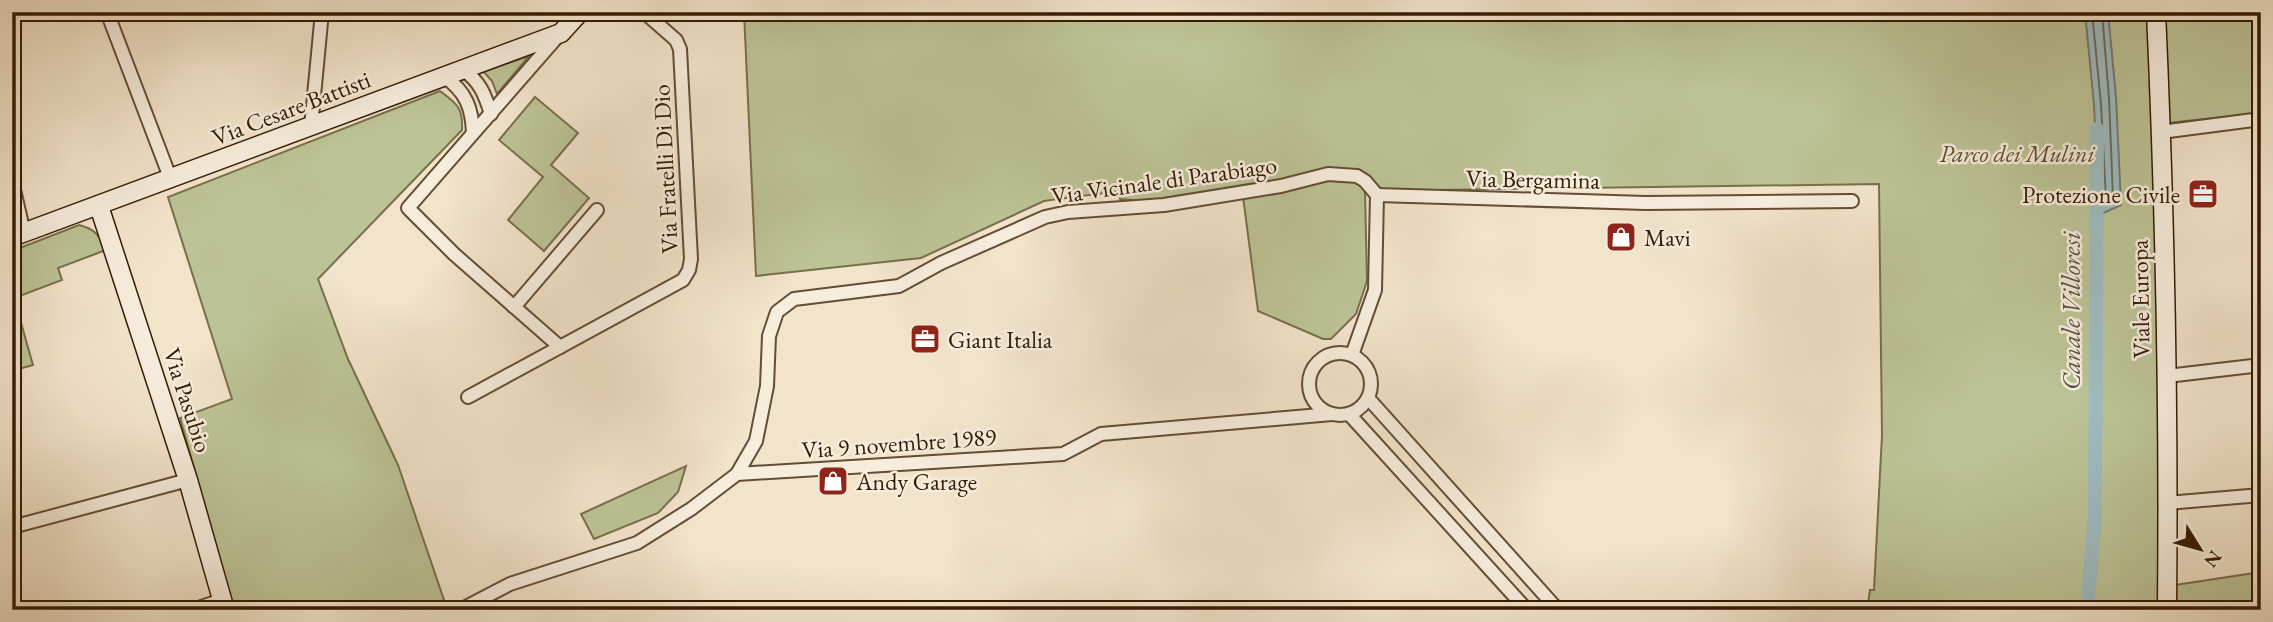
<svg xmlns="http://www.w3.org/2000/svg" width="2273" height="622" viewBox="0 0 2273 622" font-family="'EB Garamond',serif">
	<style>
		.green { fill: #bcc396; stroke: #786f4c; stroke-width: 2 }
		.water { fill: #9ebcc0; stroke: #747c74; stroke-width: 2 }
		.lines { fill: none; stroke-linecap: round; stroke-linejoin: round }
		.shore { stroke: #6a6c61; stroke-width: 2 }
		.canal { stroke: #9ebcc0; stroke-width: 14 }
		.street-casing { stroke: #644d34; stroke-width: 16 }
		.secondary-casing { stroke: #351b02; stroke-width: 21 }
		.street { stroke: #f7eddd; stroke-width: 12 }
		.secondary { stroke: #f7eddd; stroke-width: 18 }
		.labels { text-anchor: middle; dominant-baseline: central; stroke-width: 5; stroke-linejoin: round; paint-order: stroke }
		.street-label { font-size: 24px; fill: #351b02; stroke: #f7eddd }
		.park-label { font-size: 24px; font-style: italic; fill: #5e4d2e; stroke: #f7eddd }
		.poi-label { font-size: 24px; fill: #351b02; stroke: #f7eddd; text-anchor: start }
		.water-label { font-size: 26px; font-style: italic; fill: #5a5344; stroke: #f7eddd }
	</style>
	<rect width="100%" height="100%" fill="#f2e3cb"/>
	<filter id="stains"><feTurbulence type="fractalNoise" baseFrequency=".00286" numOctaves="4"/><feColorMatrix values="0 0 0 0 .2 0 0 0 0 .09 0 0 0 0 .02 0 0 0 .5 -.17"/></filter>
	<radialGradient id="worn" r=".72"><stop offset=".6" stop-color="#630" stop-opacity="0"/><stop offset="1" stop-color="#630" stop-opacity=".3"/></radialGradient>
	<g class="green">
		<polygon points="744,12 2261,12 2261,113 2159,124 2162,587 2261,572 2261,610 1867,610 1870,590 1874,590 1882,435 1879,184 1365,191 1367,281 1356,314 1331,339 1323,339 1258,311 1242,189 1143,201 1120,199 1119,191 1044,201 921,258 756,276"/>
		<polygon points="529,56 497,94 492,81 483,71"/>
		<path d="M440 91C457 104 463 107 462 130L318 279 348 359 398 465 444 600 423 610H234L180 418 232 399 168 197Z"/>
		<polygon points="535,97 578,133 551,165 589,198 544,251 508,220 543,177 499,140"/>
		<path d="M79 225C95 229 99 235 106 250L58 268 62 280 14 298 33 365 12 371V251Z"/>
		<polygon points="686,466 678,492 658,513 594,539 581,514"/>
	</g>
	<polygon class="water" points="2085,12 2108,12 2116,97 2121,205 2099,215 2094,105"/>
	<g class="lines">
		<polyline class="shore" points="2092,12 2101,104 2106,199 2109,202 2113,198 2109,98 2102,12"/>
		<polyline class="canal" points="2087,610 2095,514 2097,129"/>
		<g class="street-casing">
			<g id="street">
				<polyline points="107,12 171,180"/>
				<path d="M463 70C480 81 485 95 491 114"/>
				<path d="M445 77C466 92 472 108 473 133"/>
				<polyline points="311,127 322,12"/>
				<polyline points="2161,132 2261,119"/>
				<polyline points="12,181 24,233"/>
				<polyline points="514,307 597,210"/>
				<polyline points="560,347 683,280 689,270 691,259 680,49 676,40 644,12"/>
				<circle cx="1340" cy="384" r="31"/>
				<polyline points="1352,355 1375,290 1377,195 1646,203 1852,201"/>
				<polyline points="2167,376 2261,365"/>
				<polyline points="468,397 560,347 454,254 408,208 558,36"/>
				<polyline points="1368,398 1558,610"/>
				<polyline points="1349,414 1527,610"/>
				<polyline points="737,474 1063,454 1101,434 1332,414"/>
				<polyline points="2167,503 2261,495"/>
				<polyline points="12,527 188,480"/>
				<polyline points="192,610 222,600"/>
				<polyline points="460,610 510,584 637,543 691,509 737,474 756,441 767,386 769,336 777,312 794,299 899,286 941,263 1045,217 1068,212 1164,205 1281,186 1328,174 1357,176 1365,181 1377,195"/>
			</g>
		</g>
		<g class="secondary-casing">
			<g id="secondary">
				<path d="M2156 12C2165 211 2169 411 2167 610"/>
				<polyline points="99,206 188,480 225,610"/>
				<polyline points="12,237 561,33 580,12"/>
			</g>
		</g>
		<use href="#street" class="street"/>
		<use href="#secondary" class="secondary"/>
	</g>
	<defs>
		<g id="office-square" transform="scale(1.575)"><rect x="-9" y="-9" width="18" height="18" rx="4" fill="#8f2418" stroke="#f7eddd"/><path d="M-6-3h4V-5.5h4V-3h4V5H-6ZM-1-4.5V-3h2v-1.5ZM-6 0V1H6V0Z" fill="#fff"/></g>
		<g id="shop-square" transform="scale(1.575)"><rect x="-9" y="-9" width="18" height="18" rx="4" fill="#8f2418" stroke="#f7eddd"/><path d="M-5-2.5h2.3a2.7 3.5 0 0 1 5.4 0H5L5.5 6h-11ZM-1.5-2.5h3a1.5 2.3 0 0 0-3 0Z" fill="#fff"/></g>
	</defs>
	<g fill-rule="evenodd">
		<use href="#office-square" x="2203" y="194"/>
		<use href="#shop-square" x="1621" y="237"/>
		<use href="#office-square" x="925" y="339"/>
		<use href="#shop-square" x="833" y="481"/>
	</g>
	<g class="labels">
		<g class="street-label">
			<text transform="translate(291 108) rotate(-21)">Via Cesare Battisti</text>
			<text transform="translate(665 169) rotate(-93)">Via Fratelli Di Dio</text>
			<text transform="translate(1533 179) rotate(1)">Via Bergamina</text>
			<text transform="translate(1164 180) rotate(-8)">Via Vicinale di Parabiago</text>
			<text transform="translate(2140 299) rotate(-91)">Viale Europa</text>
			<text transform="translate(188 400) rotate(72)">Via Pasubio</text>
			<text transform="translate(899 443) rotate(-4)">Via 9 novembre 1989</text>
		</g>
		<g class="park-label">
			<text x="2017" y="153">Parco dei Mulini</text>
		</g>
		<g class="poi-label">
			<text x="2180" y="194" text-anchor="end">Protezione Civile</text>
			<text x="1644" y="237">Mavi</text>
			<text x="948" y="339">Giant Italia</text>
			<text x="856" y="481">Andy Garage</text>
		</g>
		<g class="water-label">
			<text transform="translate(2071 311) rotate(-90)">Canale Villoresi</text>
		</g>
	</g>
	<rect width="2273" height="622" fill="none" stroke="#f2e3cb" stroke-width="42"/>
	<rect x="14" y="14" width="2245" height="594" fill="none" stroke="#351b02" stroke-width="3.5"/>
	<rect x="21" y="21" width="2231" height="580" fill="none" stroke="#351b02" stroke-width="2"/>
	<g transform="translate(2200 549) rotate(127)" stroke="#f7eddd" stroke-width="5" paint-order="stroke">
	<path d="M0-5L12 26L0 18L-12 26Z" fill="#351b02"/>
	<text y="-10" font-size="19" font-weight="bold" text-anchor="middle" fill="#351b02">N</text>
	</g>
	<rect width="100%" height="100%" filter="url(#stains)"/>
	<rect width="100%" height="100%" fill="url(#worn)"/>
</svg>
